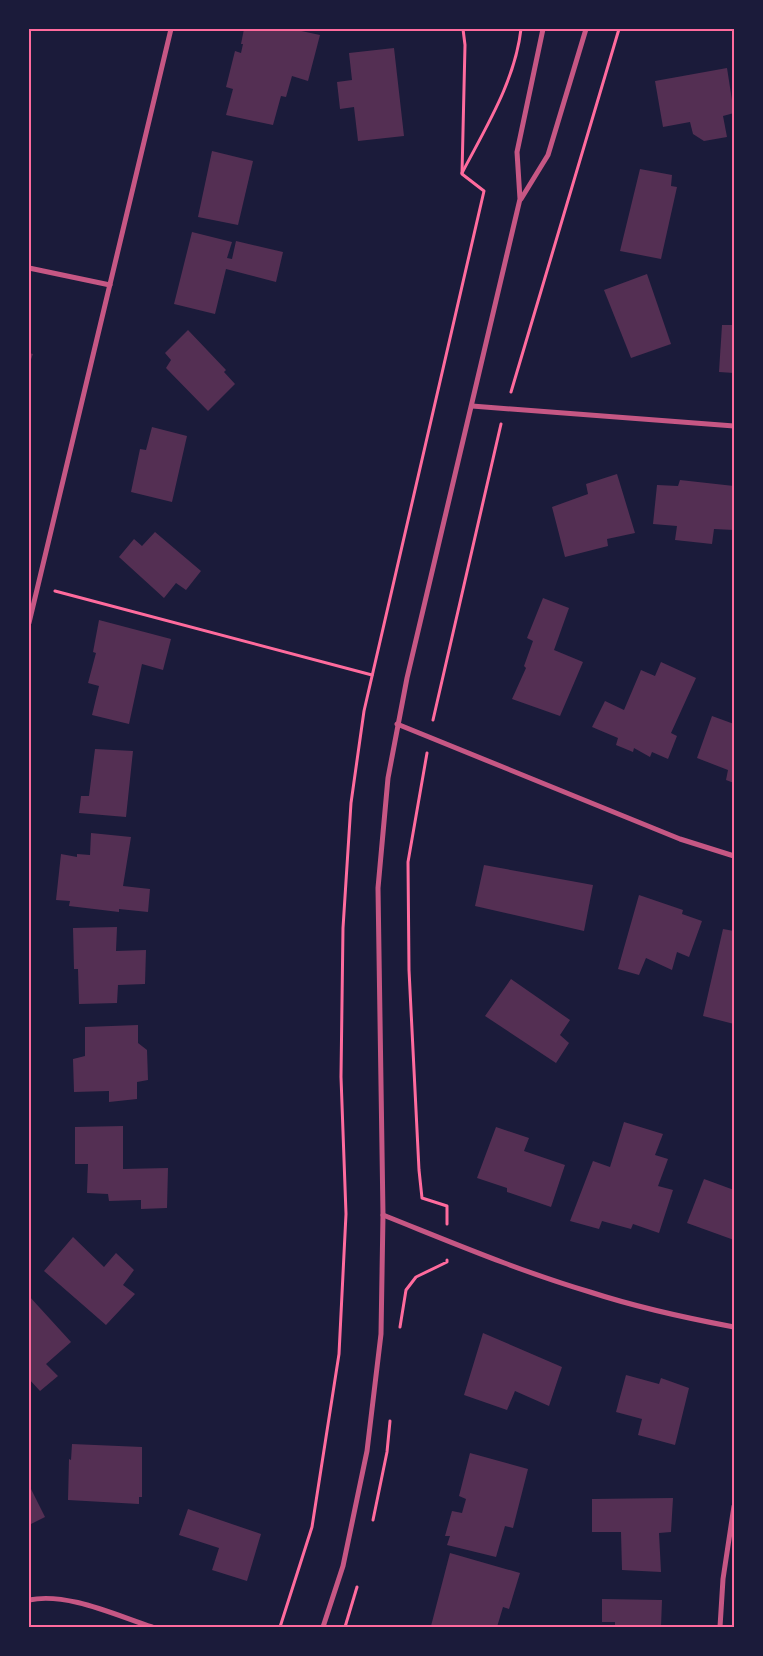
<svg xmlns="http://www.w3.org/2000/svg" width="763" height="1656" viewBox="0 0 763 1656" font-family="'Exo 2',sans-serif">
	<style>
		.building { fill: #542f53 }
		.lines { fill: none; stroke-linecap: round; stroke-linejoin: round }
		.path { stroke: #ff6b9d; stroke-width: 3 }
		.minor { stroke: #c65784; stroke-width: 5 }
		.neatline { fill: none; stroke: #ff6b9d; stroke-width: 2 }
	</style>
	<rect width="100%" height="100%" fill="#1b1b3a"/>
	<g class="building">
		<polygon points="244,29 292,29 320,35 308,81 292,76 286,97 281,96 273,125 226,115 233,89 226,87 235,51 241,53 243,44 241,44"/>
		<polygon points="394,48 404,136 358,141 354,107 340,109 337,82 352,80 349,53"/>
		<polygon points="727,68 734,113 723,116 727,137 704,141 693,134 690,122 663,127 655,81"/>
		<polygon points="212,151 253,161 238,225 198,217"/>
		<polygon points="640,169 672,175 671,186 677,187 661,259 620,251"/>
		<polygon points="192,232 232,242 227,258 232,259 236,241 283,252 276,282 226,269 215,314 174,304"/>
		<polygon points="647,274 671,344 631,358 604,290"/>
		<polygon points="722,325 734,325 734,373 719,372"/>
		<polygon points="188,330 226,370 224,372 235,384 208,411 166,368 171,360 165,353"/>
		<polygon points="29,353 33,354 29,365"/>
		<polygon points="152,427 187,436 172,502 131,492 140,449 146,450"/>
		<polygon points="617,474 635,533 607,539 608,546 565,557 552,507 588,494 586,484"/>
		<polygon points="680,480 734,486 734,530 714,529 712,544 675,540 677,526 653,524 657,485 678,486"/>
		<polygon points="155,532 201,571 186,590 176,583 164,598 119,557 134,539 142,546"/>
		<polygon points="543,598 569,608 554,650 583,662 560,716 512,699 526,668 524,666 533,641 527,638"/>
		<polygon points="99,620 171,639 163,670 142,664 129,724 92,715 99,686 88,683 96,653 93,652"/>
		<polygon points="661,662 696,678 671,733 677,736 668,759 652,752 650,757 634,748 633,752 616,745 618,738 592,727 605,701 624,710 641,670 655,676"/>
		<polygon points="712,716 734,724 734,783 726,780 728,770 697,758"/>
		<polygon points="95,749 133,751 126,817 79,813 81,796 89,796"/>
		<polygon points="91,833 131,837 123,886 150,889 148,912 119,909 119,912 69,906 70,901 56,900 61,854 77,857 77,854 90,855"/>
		<polygon points="484,865 593,885 584,931 475,906"/>
		<polygon points="639,895 683,910 682,914 702,921 689,957 677,952 672,970 646,958 639,975 618,969"/>
		<polygon points="117,927 116,951 146,950 145,984 118,985 117,1003 79,1004 78,969 74,969 73,928"/>
		<polygon points="723,929 734,931 734,1024 703,1016"/>
		<polygon points="511,979 570,1020 560,1035 569,1043 556,1063 485,1016"/>
		<polygon points="138,1025 138,1043 147,1050 148,1080 137,1082 137,1099 109,1102 109,1091 74,1092 73,1059 85,1056 85,1027"/>
		<polygon points="624,1122 663,1134 655,1155 668,1159 658,1186 673,1190 659,1233 633,1224 631,1229 602,1221 599,1229 570,1221 593,1161 610,1167"/>
		<polygon points="123,1126 123,1169 168,1168 167,1208 141,1209 141,1200 109,1201 108,1194 87,1193 88,1164 75,1164 75,1127"/>
		<polygon points="496,1127 529,1138 524,1151 565,1165 551,1207 507,1192 507,1188 477,1178"/>
		<polygon points="704,1179 734,1190 734,1240 687,1223"/>
		<polygon points="73,1237 104,1267 116,1253 134,1270 123,1285 135,1294 106,1325 44,1271"/>
		<polygon points="29,1296 71,1342 46,1364 58,1376 40,1391 29,1379"/>
		<polygon points="483,1333 562,1367 549,1406 515,1391 507,1410 464,1395"/>
		<polygon points="626,1375 659,1384 661,1378 689,1388 675,1445 638,1435 642,1419 616,1412"/>
		<polygon points="72,1444 142,1447 142,1497 139,1497 139,1504 68,1500 69,1459 71,1460"/>
		<polygon points="470,1453 528,1469 513,1528 505,1526 496,1557 447,1545 450,1536 445,1536 452,1511 462,1513 466,1499 459,1496"/>
		<polygon points="29,1485 45,1517 29,1525"/>
		<polygon points="673,1498 671,1532 659,1533 661,1572 622,1570 621,1532 592,1532 592,1499"/>
		<polygon points="188,1509 261,1534 247,1581 212,1570 219,1548 179,1535"/>
		<polygon points="450,1553 520,1573 509,1609 503,1607 497,1627 438,1627 431,1626"/>
		<polygon points="602,1599 662,1600 661,1627 615,1627 615,1622 602,1622"/>
	</g>
	<g class="lines">
		<g class="path">
			<path d="M462 173C486 127 515 81 521 29"/>
			<polyline points="511,392 619,29"/>
			<polyline points="55,591 372,675"/>
			<polyline points="433,720 501,424"/>
			<polyline points="427,753 408,862 409,970 419,1170 422,1198 447,1206 447,1224"/>
			<polyline points="400,1327 406,1290 416,1277 447,1262 447,1260"/>
			<polyline points="373,1520 387,1452 390,1421"/>
			<polyline points="280,1627 312,1527 339,1354 346,1214 341,1077 343,928 351,803 364,711 484,191 462,174 465,45 463,29"/>
			<polyline points="345,1627 357,1587"/>
		</g>
		<g class="minor">
			<polyline points="521,199 548,155 586,29"/>
			<polyline points="29,268 110,285"/>
			<polyline points="472,406 734,426"/>
			<polyline points="29,623 171,29"/>
			<polyline points="397,724 680,839 734,856"/>
			<path d="M383 1215C451 1242 519 1271 590 1292 636 1307 686 1318 734 1327"/>
			<path d="M29 1600C67 1592 115 1615 152 1627"/>
			<polyline points="323,1627 343,1566 367,1451 381,1334 383,1215 378,888 388,778 407,678 520,199 517,152 543,29"/>
			<polyline points="720,1627 723,1579 734,1506"/>
		</g>
	</g>
	<rect width="763" height="1656" fill="none" stroke="#1b1b3a" stroke-width="60"/>
	<rect x="30" y="30" width="703" height="1596" class="neatline"/>
</svg>
